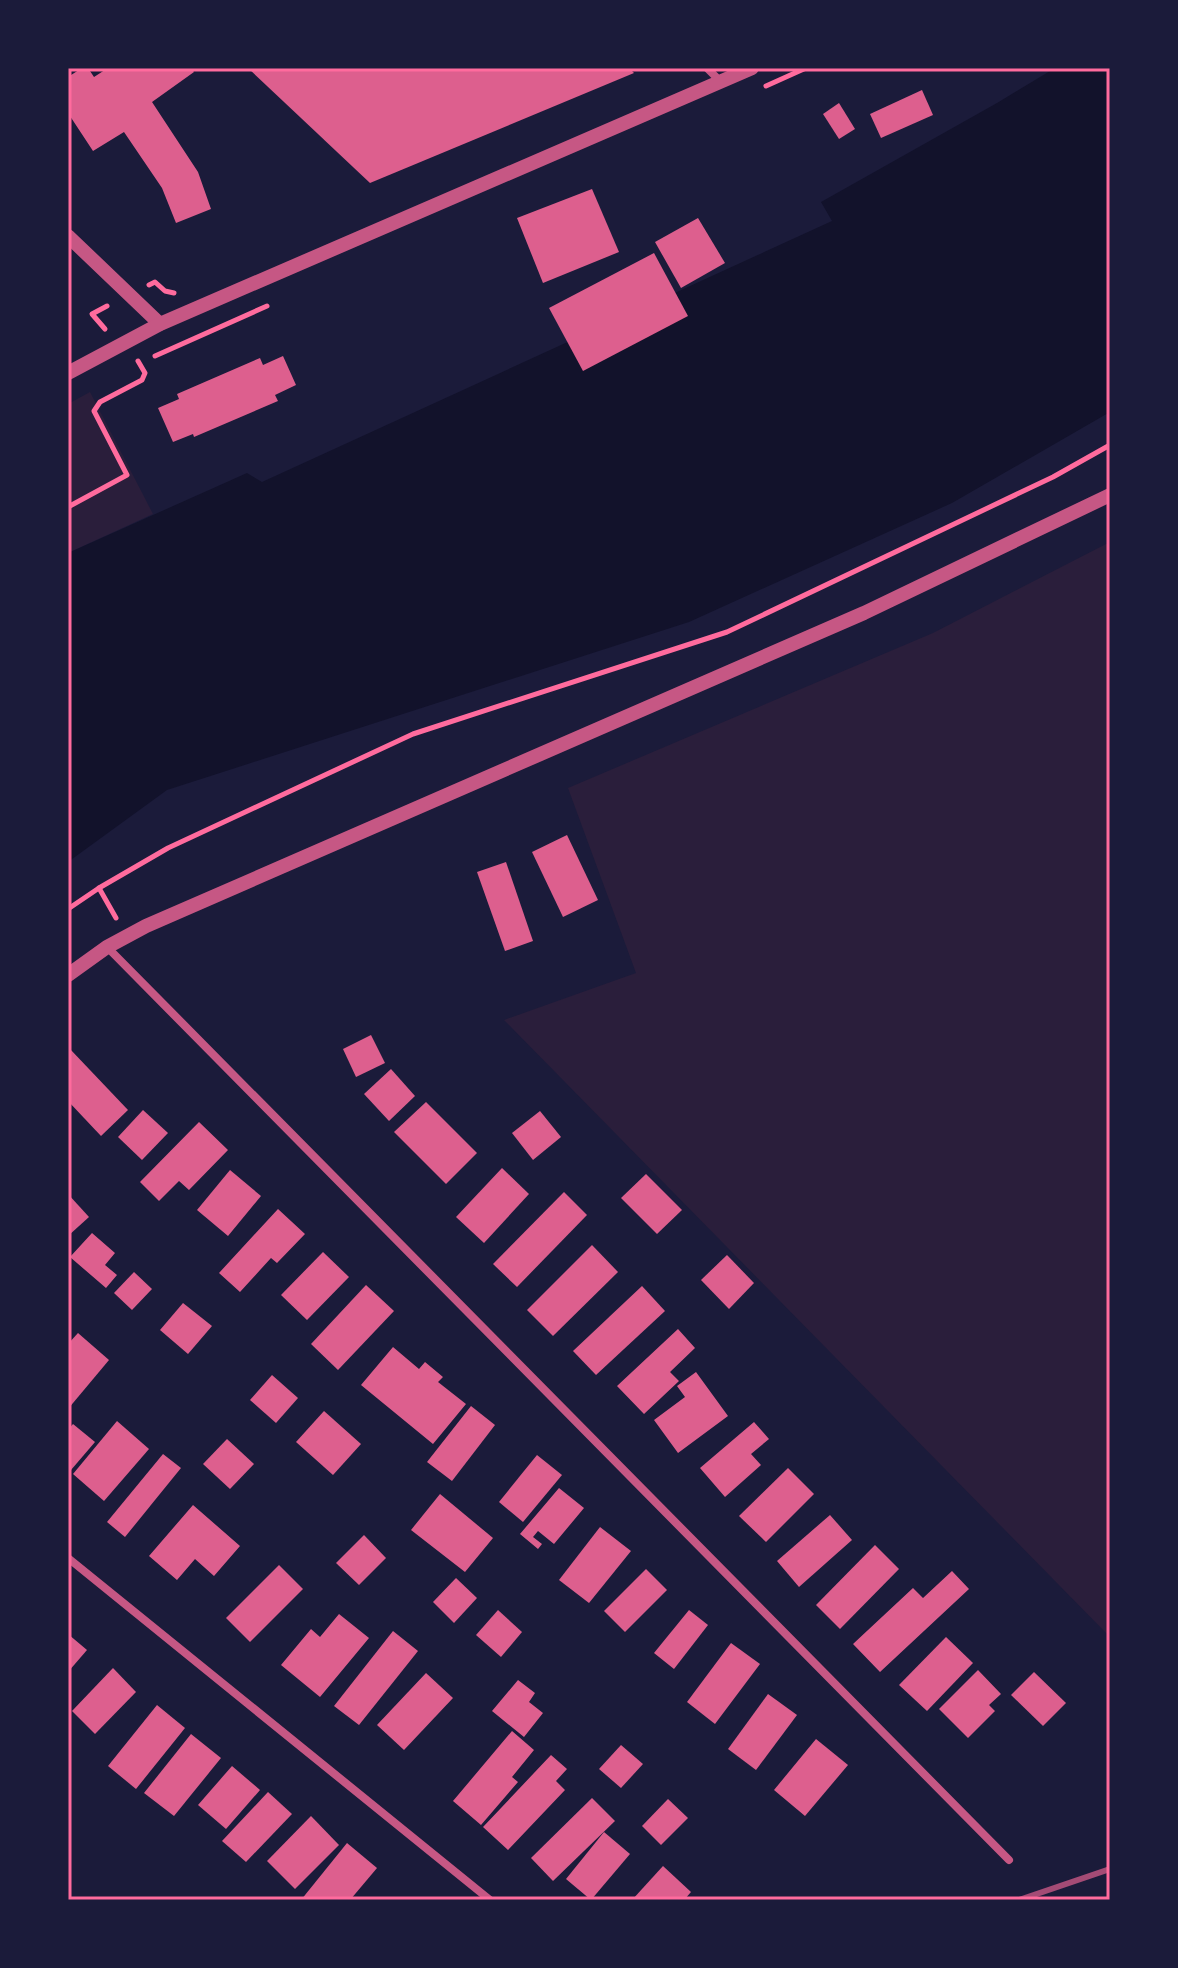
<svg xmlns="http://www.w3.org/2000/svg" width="1178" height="1968" viewBox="0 0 1178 1968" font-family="'Varela Round',sans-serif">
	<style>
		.green { fill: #2a1e3b }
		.water { fill: #12122b }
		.building { fill: #dd5f8e }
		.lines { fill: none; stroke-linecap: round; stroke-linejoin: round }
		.path { stroke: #ff6b9d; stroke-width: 5 }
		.minor { stroke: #c65784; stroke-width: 8 }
		.tertiary { stroke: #c65784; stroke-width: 14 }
		.rail { stroke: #a44b75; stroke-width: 6 }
		.neatline { fill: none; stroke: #ff6b9d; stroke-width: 3 }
	</style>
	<rect width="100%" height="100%" fill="#1b1b3a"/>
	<g class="green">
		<polygon points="90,392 153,514 68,553 68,404"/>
		<polygon points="1110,542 1110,1637 504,1020 636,973 568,788 933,633"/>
	</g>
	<polygon class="water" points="1055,68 1110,68 1110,412 952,503 689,622 167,790 68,862 68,553 247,473 262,482 832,221 821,202 997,103"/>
	<g class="building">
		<polygon points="82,68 88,68 94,77 108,68 191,68 194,72 152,102 198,172 211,209 176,223 162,188 124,132 93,151 68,113 68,77"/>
		<polygon points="248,68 629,68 634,73 370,183"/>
		<polygon points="922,90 933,115 881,138 870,114"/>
		<polygon points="839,103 855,129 839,139 823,114"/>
		<polygon points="592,189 619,252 543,283 517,218"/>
		<polygon points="698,218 725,263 681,288 655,242"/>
		<polygon points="654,253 688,316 583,371 549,308"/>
		<polygon points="283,356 296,385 275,395 278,401 194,437 193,434 173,442 158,408 179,399 177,394 260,358 263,365"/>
		<polygon points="567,835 598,900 563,917 532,852"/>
		<polygon points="506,862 533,941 505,951 477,872"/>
		<polygon points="371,1035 385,1063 356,1077 343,1049"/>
		<polygon points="70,1049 128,1110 101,1136 68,1101 68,1050"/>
		<polygon points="391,1069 415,1096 389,1121 364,1094"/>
		<polygon points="426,1102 477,1153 446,1184 394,1132"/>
		<polygon points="143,1110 168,1133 142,1160 118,1137"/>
		<polygon points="540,1111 561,1137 533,1160 512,1133"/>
		<polygon points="199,1122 228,1150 189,1190 179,1181 159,1201 140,1182"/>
		<polygon points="502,1168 529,1194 484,1243 456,1217"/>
		<polygon points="230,1170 261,1196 228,1236 197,1210"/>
		<polygon points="646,1174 682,1210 657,1234 621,1198"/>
		<polygon points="564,1192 587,1215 517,1287 493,1264"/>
		<polygon points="68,1194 89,1217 68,1236"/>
		<polygon points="278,1209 305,1234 277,1263 271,1258 240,1292 219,1273"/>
		<polygon points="92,1233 115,1253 105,1265 117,1275 106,1288 70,1257"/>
		<polygon points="592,1245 618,1272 553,1336 527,1310"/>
		<polygon points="323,1252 349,1277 307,1320 281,1295"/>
		<polygon points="727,1255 754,1283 729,1309 701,1280"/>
		<polygon points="134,1272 152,1289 132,1310 114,1293"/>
		<polygon points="366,1285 394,1311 338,1370 311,1344"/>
		<polygon points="642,1286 665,1311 596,1375 573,1351"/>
		<polygon points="183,1303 212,1326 188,1354 160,1330"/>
		<polygon points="678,1329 695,1348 670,1372 679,1381 644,1414 617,1386"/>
		<polygon points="78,1333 109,1360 68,1409 68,1344"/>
		<polygon points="393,1347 419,1369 425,1362 443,1377 438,1382 466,1404 433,1444 361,1385"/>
		<polygon points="696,1372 728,1416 678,1453 654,1420 685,1397 677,1386"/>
		<polygon points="272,1375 298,1398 276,1423 250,1400"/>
		<polygon points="471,1406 495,1425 452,1481 427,1462"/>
		<polygon points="324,1411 361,1444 333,1475 296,1442"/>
		<polygon points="117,1421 149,1449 104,1501 73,1474"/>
		<polygon points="754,1422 769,1439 751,1454 761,1465 725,1497 700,1468"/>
		<polygon points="73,1424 95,1442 71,1470 68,1468 68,1430"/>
		<polygon points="227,1439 254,1464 230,1489 203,1464"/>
		<polygon points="163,1454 181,1468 125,1537 107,1522"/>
		<polygon points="537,1455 562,1475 523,1522 499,1502"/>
		<polygon points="788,1468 814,1494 766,1542 739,1516"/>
		<polygon points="559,1488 584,1508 554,1544 538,1531 533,1537 542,1544 538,1549 520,1534"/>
		<polygon points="440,1494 493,1538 465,1572 411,1530"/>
		<polygon points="193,1505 240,1546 214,1576 195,1559 177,1580 149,1556"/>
		<polygon points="830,1515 852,1540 799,1587 777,1561"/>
		<polygon points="600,1527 631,1551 589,1603 559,1580"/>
		<polygon points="364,1535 386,1558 359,1585 336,1563"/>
		<polygon points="875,1545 899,1569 840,1629 816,1605"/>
		<polygon points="279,1565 303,1589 250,1642 226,1618"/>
		<polygon points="646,1569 667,1590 625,1632 604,1611"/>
		<polygon points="952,1571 969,1589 880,1672 853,1644 913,1588 923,1598"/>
		<polygon points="456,1578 477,1598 454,1623 433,1602"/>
		<polygon points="498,1610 522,1632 501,1657 476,1635"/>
		<polygon points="689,1610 708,1625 674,1669 654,1653"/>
		<polygon points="339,1614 369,1638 320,1697 281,1665 311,1629 320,1637"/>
		<polygon points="393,1631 418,1651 359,1725 334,1706"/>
		<polygon points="68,1634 87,1650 68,1672"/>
		<polygon points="946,1637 973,1663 927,1711 899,1685"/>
		<polygon points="731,1643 760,1664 715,1724 687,1702"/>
		<polygon points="113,1668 136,1692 95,1734 72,1711"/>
		<polygon points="978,1670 1001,1694 989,1705 995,1711 968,1738 939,1709"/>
		<polygon points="1034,1672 1066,1703 1043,1726 1011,1695"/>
		<polygon points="426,1673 453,1698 404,1750 377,1725"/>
		<polygon points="518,1680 535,1693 529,1702 543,1713 524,1737 492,1711"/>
		<polygon points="768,1694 797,1715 756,1770 728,1749"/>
		<polygon points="157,1705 185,1728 136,1789 108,1766"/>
		<polygon points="512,1731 534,1750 512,1777 518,1782 481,1825 453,1801"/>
		<polygon points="191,1734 221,1758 174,1816 144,1793"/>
		<polygon points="816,1739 848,1765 805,1816 774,1790"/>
		<polygon points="621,1745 643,1764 621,1788 599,1769"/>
		<polygon points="551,1755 567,1769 556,1781 565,1790 508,1850 483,1827"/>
		<polygon points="232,1766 260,1790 226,1829 198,1805"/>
		<polygon points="268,1792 292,1814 246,1862 222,1841"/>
		<polygon points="592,1798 615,1821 553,1881 531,1858"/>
		<polygon points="668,1799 688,1818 661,1845 642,1826"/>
		<polygon points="311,1816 339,1845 295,1889 267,1861"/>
		<polygon points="604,1832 630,1854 591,1900 566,1879"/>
		<polygon points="347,1843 377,1868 350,1900 301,1900"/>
		<polygon points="663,1866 691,1892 684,1900 632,1900"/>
	</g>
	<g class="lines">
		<g class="path">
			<polyline points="766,86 806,68"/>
			<polyline points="149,285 155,282 165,291 174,293"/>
			<polyline points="105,329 92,314 107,306"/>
			<polyline points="155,356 267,306"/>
			<polyline points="68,507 127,475 94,411 100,402 142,380 145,373 138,361"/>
			<polyline points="99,888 116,918"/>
			<polyline points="68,909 99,888 168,848 413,734 727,632 1053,477 1110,445"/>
		</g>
		<g class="minor">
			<polyline points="707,68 721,82"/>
			<polyline points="107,947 1009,1860"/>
			<polyline points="68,1558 490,1900"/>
		</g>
		<g class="tertiary">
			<polyline points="68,236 160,324"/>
			<polyline points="68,373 160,324 752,68"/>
			<polyline points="68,975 107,947 146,926 864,613 1110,495"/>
		</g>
		<polyline class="rail" points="1019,1900 1110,1869"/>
	</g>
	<rect width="1178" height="1968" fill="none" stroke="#1b1b3a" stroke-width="140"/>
	<rect x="70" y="70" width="1038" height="1828" class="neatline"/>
</svg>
